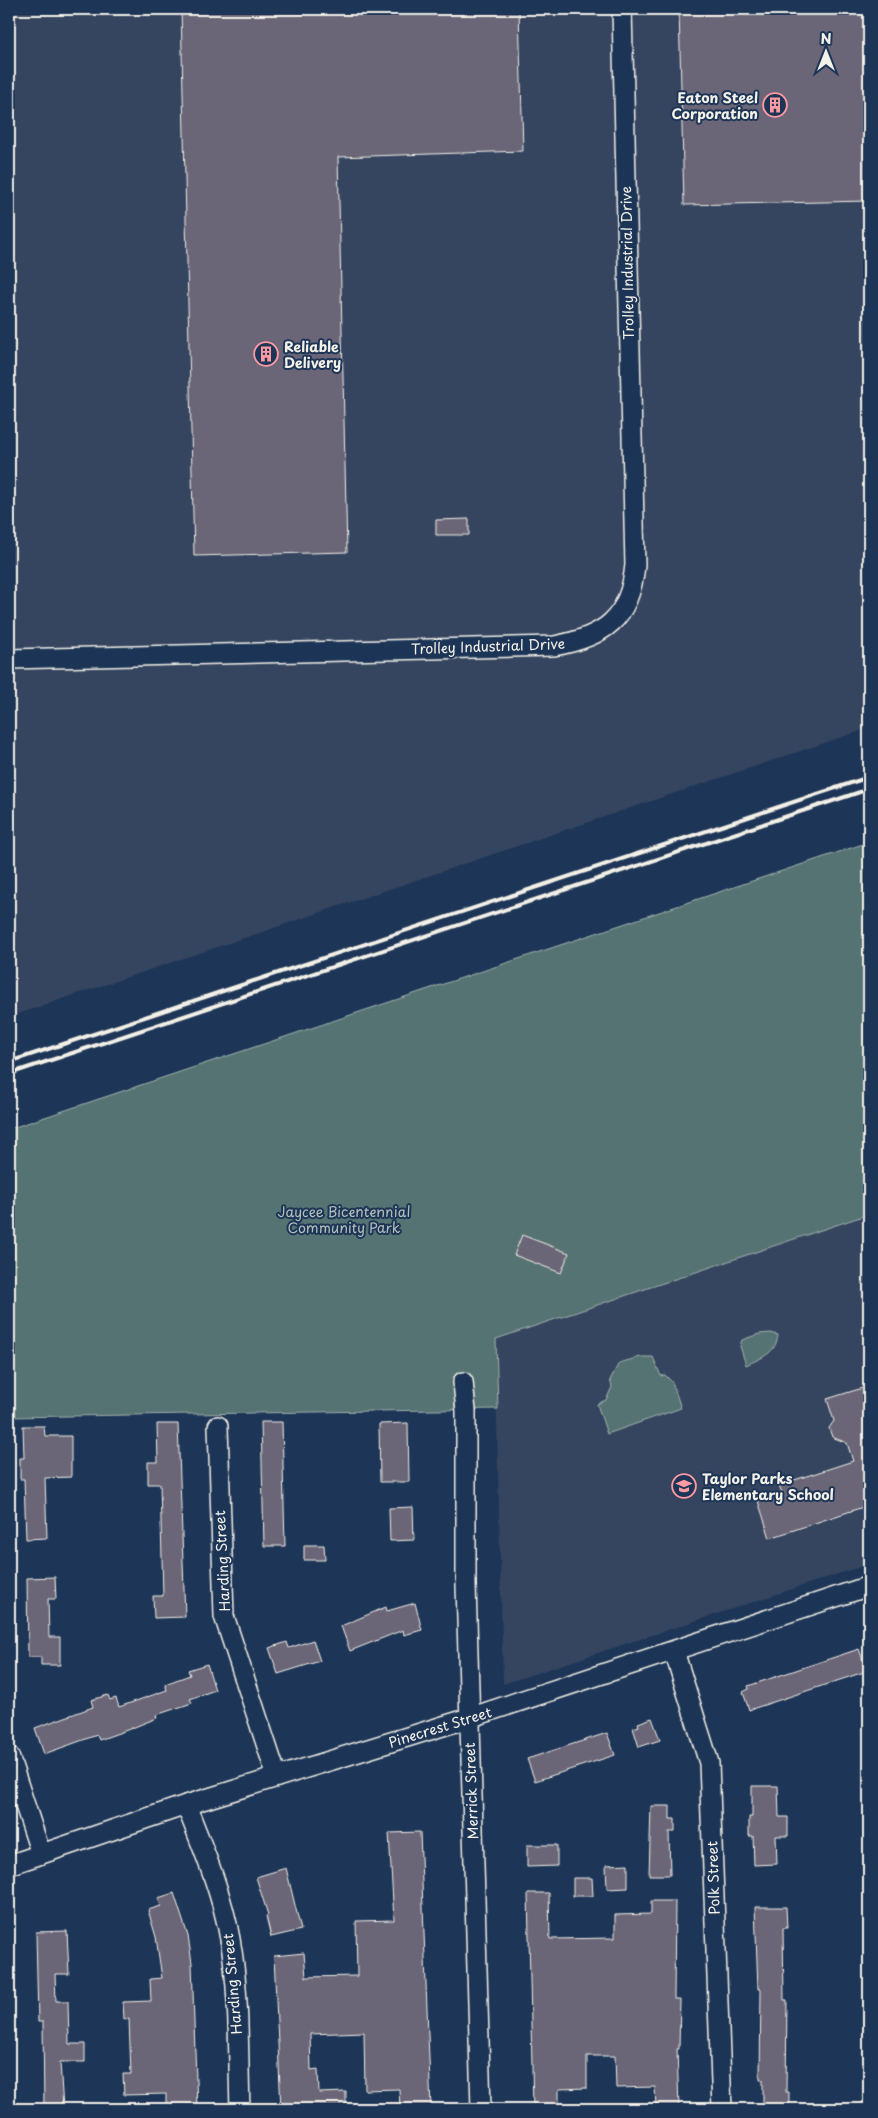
<svg xmlns="http://www.w3.org/2000/svg" width="878" height="2118" viewBox="0 0 878 2118" font-family="'Playpen Sans',sans-serif">
	<style>
		.built { fill: #344461 }
		.green { fill: #547372; stroke: #a4b2ad }
		.building { fill: #6b6678; stroke: #f4f1e8 }
		.lines { fill: none; stroke-linecap: round; stroke-linejoin: round }
		.minor-casing { stroke: #f4f1e8; stroke-width: 22 }
		.minor { stroke: #1d3557; stroke-width: 19 }
		.rail { stroke: #f4f1e8; stroke-width: 4 }
		.labels { text-anchor: middle; dominant-baseline: central; stroke-width: 4; stroke-linejoin: round; paint-order: stroke }
		.poi-label { font-size: 14px; font-weight: bold; fill: #f4f1e8; stroke: #1d3557; text-anchor: start }
		.street-label { font-size: 14px; fill: #f4f1e8; stroke: #1d3557 }
		.park-label { font-size: 14px; fill: #b4bfb9; stroke: #1d3557 }
	</style>
	<rect width="100%" height="100%" fill="#1d3557"/>
	<filter id="ink" filterUnits="userSpaceOnUse"><feTurbulence type="fractalNoise" baseFrequency=".02" numOctaves="2"/><feDisplacementMap in="SourceGraphic" scale="10" xChannelSelector="R" yChannelSelector="G"/><feConvolveMatrix kernelMatrix="1 2 1 2 8 2 1 2 1" color-interpolation-filters="sRGB"/></filter>
	<g filter="url(#ink)">
		<g class="built">
			<polygon points="9,9 869,9 869,728 9,1017"/>
			<polygon points="869,1214 869,1564 503,1684 495,1339"/>
		</g>
		<g class="green">
			<polygon points="869,842 869,1214 496,1339 498,1409 9,1417 9,1129"/>
			<path d="M771 1333 778 1335C776 1354 761 1358 746 1365L740 1346 742 1340 759 1334Z"/>
			<polygon points="640,1357 653,1357 661,1376 665,1375 672,1382 681,1408 607,1434 597,1404 606,1400 612,1387 610,1380 619,1363"/>
		</g>
		<g class="building">
			<polygon points="181,9 519,9 523,151 338,157 347,552 194,556"/>
			<polygon points="679,9 869,9 869,201 684,205"/>
			<polygon points="469,519 469,535 436,535 436,520"/>
			<polygon points="522,1235 569,1253 561,1273 514,1255"/>
			<polygon points="869,1386 869,1505 770,1538 758,1501 782,1493 779,1485 853,1461 847,1443 832,1437 829,1428 834,1421 827,1399"/>
			<polygon points="261,1422 282,1422 285,1546 264,1546"/>
			<polygon points="408,1423 409,1482 380,1482 379,1424"/>
			<polygon points="157,1424 178,1424 185,1617 154,1618 153,1596 163,1596 160,1484 148,1484 148,1462 158,1462"/>
			<polygon points="23,1426 44,1426 45,1436 71,1436 71,1477 45,1478 47,1538 26,1539 24,1479 20,1479 20,1458 24,1458"/>
			<polygon points="413,1507 414,1540 390,1541 389,1508"/>
			<polygon points="304,1545 324,1545 325,1560 304,1560"/>
			<polygon points="55,1577 56,1599 48,1599 49,1637 60,1637 60,1665 41,1665 41,1657 28,1657 27,1578"/>
			<polygon points="415,1603 422,1630 404,1635 403,1630 350,1651 341,1626 386,1607 387,1611"/>
			<polygon points="313,1640 320,1661 278,1674 269,1648 287,1642 289,1648"/>
			<polygon points="859,1649 867,1671 749,1710 743,1692 749,1689 748,1686"/>
			<polygon points="207,1664 215,1690 190,1699 192,1703 156,1715 157,1718 127,1730 99,1740 97,1735 44,1754 35,1728 93,1707 91,1700 108,1695 110,1700 116,1698 119,1707 167,1690 165,1684 190,1675 188,1670"/>
			<polygon points="652,1718 660,1740 639,1747 633,1728 639,1726 638,1723"/>
			<polygon points="607,1733 615,1755 535,1781 527,1759"/>
			<polygon points="752,1786 778,1786 779,1817 788,1817 788,1836 776,1836 777,1864 754,1865 753,1836 749,1836 749,1817 752,1817"/>
			<polygon points="651,1806 670,1806 670,1819 675,1819 675,1832 669,1832 670,1875 649,1875"/>
			<polygon points="420,1832 431,2109 400,2109 399,2089 365,2090 364,2032 310,2034 311,2070 318,2069 319,2093 346,2092 346,2109 281,2109 274,1956 304,1953 306,1977 357,1976 356,1921 394,1920 389,1833"/>
			<polygon points="527,1845 557,1845 557,1866 527,1867"/>
			<polygon points="628,1864 628,1888 607,1889 606,1865"/>
			<polygon points="286,1868 301,1930 271,1937 266,1916 268,1915 256,1877"/>
			<polygon points="573,1878 592,1878 593,1896 573,1896"/>
			<polygon points="174,1893 188,1936 192,1963 197,2109 166,2109 166,2094 124,2095 123,2074 131,2074 129,2019 124,2019 123,2002 151,2001 150,1979 162,1978 156,1937 148,1910 161,1906 158,1898"/>
			<polygon points="528,1893 549,1893 550,1939 615,1938 615,1915 651,1914 651,1901 675,1901 674,1999 680,1999 679,2049 677,2049 679,2109 656,2109 655,2087 616,2088 615,2056 587,2056 587,2088 559,2089 559,2109 533,2109"/>
			<polygon points="755,1907 786,1907 787,1928 783,1928 784,2000 787,2000 786,2092 789,2092 789,2109 763,2109 763,2080 760,2080 761,1989 758,1989"/>
			<polygon points="67,1931 69,1974 55,1974 56,2001 68,2001 69,2044 85,2044 85,2062 60,2062 63,2109 44,2109 43,2022 38,2022 36,1932"/>
		</g>
		<g class="lines">
			<g class="minor-casing">
				<g id="minor">
					<path d="M9 659 554 646C604 637 630 619 635 565L622 9"/>
					<polyline points="463,1382 466,1411 466,1584 481,2109"/>
					<polyline points="218,1426 224,1616 277,1777"/>
					<polyline points="674,1651 709,1763 722,2109"/>
					<polyline points="9,1756 41,1854"/>
					<path d="M186 1805C203 1848 222 1893 230 1939 240 1994 238 2053 240 2109"/>
					<polyline points="9,1865 186,1805 469,1718 869,1586"/>
				</g>
			</g>
			<use href="#minor" class="minor"/>
			<g class="rail">
				<polyline points="9,1062 869,777"/>
				<polyline points="9,1074 869,789"/>
			</g>
		</g>
	</g>
	<defs>
		<g id="building-ring" transform="scale(1.25)"><circle r="9.5" fill="#1d3557" stroke="#ff9aa2" stroke-width="1.5"/><path d="M-4-6H4V6H1V3H-1V6H-4ZM-2.5-4.3h1.7v1.8h-1.7ZM.8-4.3h1.7v1.8H.8ZM-2.5-1h1.7V.8h-1.7ZM.8-1h1.7V.8H.8Z" fill="#ff9aa2"/></g>
		<g id="school-ring" transform="scale(1.25)"><circle r="9.5" fill="#1d3557" stroke="#ff9aa2" stroke-width="1.5"/><path d="M0-5L7-2L0 1L-7-2ZM-4 1L0 2.5L4 1V4Q0 6-4 4Z" fill="#ff9aa2"/></g>
	</defs>
	<g fill-rule="evenodd">
		<use href="#building-ring" x="775" y="105"/>
		<use href="#building-ring" x="266" y="354"/>
		<use href="#school-ring" x="684" y="1486"/>
	</g>
	<g class="labels">
		<g class="poi-label">
			<text x="758" y="97" text-anchor="end">Eaton Steel<tspan x="758" dy="16">Corporation</tspan></text>
			<text x="284" y="346">Reliable<tspan x="284" dy="16">Delivery</tspan></text>
			<text x="702" y="1478">Taylor Parks<tspan x="702" dy="16">Elementary School</tspan></text>
		</g>
		<g class="street-label">
			<text transform="translate(627 263) rotate(-91)">Trolley Industrial Drive</text>
			<text transform="translate(488 646) rotate(-2)">Trolley Industrial Drive</text>
			<text transform="translate(222 1561) rotate(-93)">Harding Street</text>
			<text transform="translate(440 1727) rotate(-17)">Pinecrest Street</text>
			<text transform="translate(471 1791) rotate(-92)">Merrick Street</text>
			<text transform="translate(713 1878) rotate(-92)">Polk Street</text>
			<text transform="translate(232 1984) rotate(-95)">Harding Street</text>
		</g>
		<g class="park-label">
			<text x="344" y="1211">Jaycee Bicentennial<tspan x="344" dy="16">Community Park</tspan></text>
		</g>
	</g>
	<rect width="878" height="2118" fill="none" stroke="#1d3557" stroke-width="30"/>
	<rect x="15" y="15" width="848" height="2088" fill="none" stroke="#f4f1e8" stroke-width="2" filter="url(#ink)"/>
	<g transform="translate(826 52)" stroke="#1d3557" stroke-width="4" paint-order="stroke">
	<path d="M0-4L9 19L0 12L-9 19Z" fill="#f4f1e8"/>
	<text y="-8" font-size="14" font-weight="bold" text-anchor="middle" fill="#f4f1e8">N</text>
	</g>
</svg>
